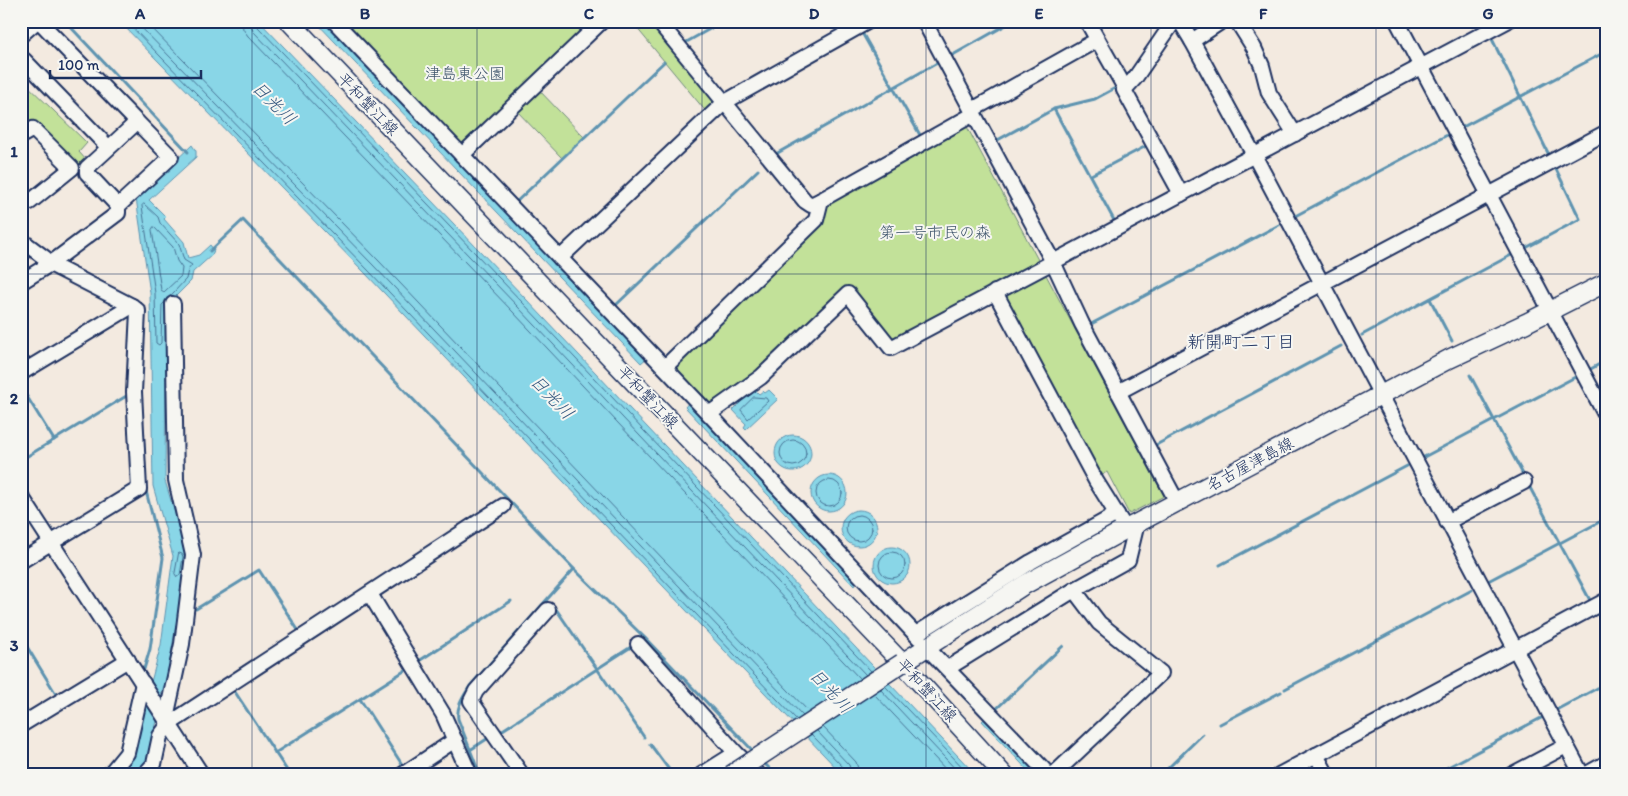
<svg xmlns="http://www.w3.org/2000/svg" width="1628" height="796" viewBox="0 0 1628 796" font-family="Itim,'Klee One',sans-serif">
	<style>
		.green { fill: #c2e199; stroke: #6e887c }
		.water { fill: #89d6e7; stroke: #5d93b0 }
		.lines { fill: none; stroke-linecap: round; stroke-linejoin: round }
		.shore { stroke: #477295; stroke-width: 1 }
		.stream { stroke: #5d93b0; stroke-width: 3 }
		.minor-casing { stroke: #1b2f5e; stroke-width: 18 }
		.major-casing { stroke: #1b2f5e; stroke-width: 21 }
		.minor { stroke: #f6f6f2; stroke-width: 14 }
		.major { stroke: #f6f6f2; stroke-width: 18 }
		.major-bridge-casing { stroke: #1b2f5e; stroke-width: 21; stroke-linecap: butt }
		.major-bridge { stroke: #f6f6f2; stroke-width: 18 }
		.grid { fill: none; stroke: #1b2f5e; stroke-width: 1; stroke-opacity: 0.55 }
		.labels { text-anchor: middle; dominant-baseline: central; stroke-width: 4; stroke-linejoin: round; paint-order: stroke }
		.park-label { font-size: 16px; fill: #3c536a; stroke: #f6f6f2 }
		.street-label { font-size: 16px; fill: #1b2f5e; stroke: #f6f6f2 }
		.water-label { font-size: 18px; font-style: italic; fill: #365980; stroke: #f6f6f2 }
		.neighbourhood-label { font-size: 18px; fill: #1b2f5e; stroke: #f6f6f2 }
		.neatline { fill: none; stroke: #1b2f5e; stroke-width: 2 }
		.grid-label { font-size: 16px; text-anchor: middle; font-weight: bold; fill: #1b2f5e }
	</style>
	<rect width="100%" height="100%" fill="#f3eae0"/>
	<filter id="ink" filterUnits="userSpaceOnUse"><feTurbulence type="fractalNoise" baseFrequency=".02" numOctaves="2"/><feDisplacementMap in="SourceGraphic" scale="10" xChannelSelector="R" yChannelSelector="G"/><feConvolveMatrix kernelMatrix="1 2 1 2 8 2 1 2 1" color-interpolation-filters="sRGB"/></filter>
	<g filter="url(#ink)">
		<g class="green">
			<polygon points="342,21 594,21 538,89 584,137 562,158 515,109 467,144 460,144"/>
			<polygon points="631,21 652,21 720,102 708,114"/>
			<polygon points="21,79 87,143 79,152 87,161 78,169 21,113"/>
			<polygon points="966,125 1164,496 1129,514 1107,472 1099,476 999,287 892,343 849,289 768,366 711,408 673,368 674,363 825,219 826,204"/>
		</g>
		<g class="water">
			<polygon points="119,21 259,21 526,299 976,775 843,775 365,273"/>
			<polygon points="315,21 327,21 648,357 641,363"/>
			<polygon points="192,145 196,151 196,157 149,200 166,217 164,219 184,242 188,258 199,255 210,245 214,250 212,255 193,272 191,281 166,306 165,481 188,556 167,677 154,715 157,721 146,762 135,775 117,775 133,755 145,703 153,685 151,682 161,645 173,556 153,486 150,293 136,198"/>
			<polygon points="754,389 759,394 763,391 765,393 769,390 778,399 746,429 744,427 746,424 733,410"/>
			<polygon points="690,401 859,580 854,586 685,407"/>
			<circle cx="793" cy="453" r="18"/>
			<circle cx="829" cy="493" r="18"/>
			<circle cx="859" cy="528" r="18"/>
			<circle cx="892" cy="565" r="18"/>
			<polygon points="988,716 1043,775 1032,775 982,721"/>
		</g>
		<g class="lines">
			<g class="shore">
				<polyline points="126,21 368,270 797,720"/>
				<polyline points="135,21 373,265 803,716"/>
				<polyline points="145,21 378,260 809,712"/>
				<polyline points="242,21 243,29 248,36 513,312 860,679"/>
				<polyline points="250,21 253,31 518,307 866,675"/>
				<polyline points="256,21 258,27 523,303 871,671"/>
				<polygon points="144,204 158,217 160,223 179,244 184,260 192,265 188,270 186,279 162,305 161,343 159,345 156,343 155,293 142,206"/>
				<polygon points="154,227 173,247 177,261 182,268 181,276 164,292 161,290 152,230"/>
				<polygon points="754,397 766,398 768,401 748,419 741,410"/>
				<circle cx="793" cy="453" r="13"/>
				<circle cx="829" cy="493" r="13"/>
				<circle cx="859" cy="528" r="13"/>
				<circle cx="892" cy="565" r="13"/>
				<polygon points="179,553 182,554 183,557 180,575 177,577 175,574"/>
				<polyline points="885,686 970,775"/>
				<polyline points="880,689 961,775"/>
				<polyline points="874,694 951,775"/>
				<polyline points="823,727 856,762 860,775"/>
				<polyline points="817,731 849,765 852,775"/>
				<polyline points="811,734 845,769 846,775"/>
			</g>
			<g class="stream">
				<polyline points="65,21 188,152"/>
				<polyline points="861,31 920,135"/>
				<polyline points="1490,35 1550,157"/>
				<polyline points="683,44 724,21"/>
				<polyline points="951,56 1013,21"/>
				<polyline points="1054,109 1116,224"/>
				<polyline points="1459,129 1607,51"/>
				<polyline points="994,142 1054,109 1095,99 1119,86"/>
				<polyline points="774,155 939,62"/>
				<polyline points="1091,175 1150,144"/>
				<polyline points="514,204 664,62"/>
				<polyline points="1297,215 1451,133"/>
				<polyline points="1522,250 1580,219 1554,165"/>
				<polyline points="210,251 243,220 574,569 645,638 755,753"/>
				<polyline points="41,278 49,273"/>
				<polyline points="1430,299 1452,341"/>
				<polyline points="616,305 758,170"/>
				<polyline points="1093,323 1279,225"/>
				<polyline points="1362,335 1515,253"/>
				<polyline points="1587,371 1607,360"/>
				<polyline points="1470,375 1525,478"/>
				<polyline points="21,387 54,440"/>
				<polyline points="1156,445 1341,346"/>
				<polyline points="1424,457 1579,375"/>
				<polyline points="21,460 128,395"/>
				<polyline points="1528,484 1592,604"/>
				<polyline points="1220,565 1407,466"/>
				<polyline points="1490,580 1607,518"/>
				<polyline points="367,602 376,618"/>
				<polyline points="196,609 259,570 300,633"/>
				<polyline points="556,609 644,737"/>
				<polyline points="1596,610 1607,631"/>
				<polyline points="21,637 59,699"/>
				<polyline points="419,661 511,601"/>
				<polyline points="144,669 150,649 163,558 145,487"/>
				<polyline points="233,689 290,775"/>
				<polyline points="1285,689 1472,590"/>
				<polyline points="1558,709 1607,683"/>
				<polyline points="994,711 1063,646"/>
				<polyline points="1220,724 1281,692"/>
				<polyline points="498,733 634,645"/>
				<polyline points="650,744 673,775"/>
				<polyline points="470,750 490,737"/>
				<polyline points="275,753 360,699"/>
				<polyline points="762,761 776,775"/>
				<polyline points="403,766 360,699 409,668 408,667"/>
				<path d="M480 775 458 719C456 706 464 696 470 686L574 569"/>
				<polyline points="1161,775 1203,734"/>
				<polyline points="1433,775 1541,718"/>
			</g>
			<g class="minor-casing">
				<g id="minor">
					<polyline points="39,21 137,122 87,168 87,173 118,206"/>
					<polyline points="334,21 709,414 919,638"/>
					<polyline points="658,21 805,201 811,205 821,200"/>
					<polyline points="924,21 1053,262 1082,324 1177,502"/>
					<polyline points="1087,21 1125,88"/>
					<polyline points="1174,21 1135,78 1124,90 1181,194"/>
					<polyline points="1180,21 1192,41 1254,155 1582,775"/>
					<polyline points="1237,21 1254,48 1262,66 1269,93 1295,134"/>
					<polyline points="1397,21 1607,418"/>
					<polyline points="21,35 37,21"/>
					<polyline points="1192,41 1222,21"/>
					<polyline points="21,62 24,60 108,147"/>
					<polyline points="972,110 1097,40"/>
					<polyline points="21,136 33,129 72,168 30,202 21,194"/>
					<polyline points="462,155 602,21"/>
					<polyline points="21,240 45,258 50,264 132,306 138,311 134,392 139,489 21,561"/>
					<polyline points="560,258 725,102 869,21"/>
					<polyline points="21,282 50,264 118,213 118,206 171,157 137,122"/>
					<polyline points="995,292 1096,481 1126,529"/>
					<polyline points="665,367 816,220 821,200 974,114"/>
					<polyline points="21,373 132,306"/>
					<polyline points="1118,392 1607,132"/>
					<polyline points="709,414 761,377 848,294 891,348 1507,21"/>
					<polyline points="21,496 202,775"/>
					<polyline points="1447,522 1524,482"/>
					<polyline points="370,594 443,714 470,775"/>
					<polyline points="916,634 1031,562 1117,514"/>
					<polyline points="638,644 736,753 759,775"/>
					<polyline points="932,653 1049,775"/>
					<polyline points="948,668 1074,590 1128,560 1137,523"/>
					<polyline points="166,718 182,644 193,555 176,480 173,304"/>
					<polyline points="21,725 128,660"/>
					<polyline points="1316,755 1327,775"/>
					<polyline points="109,775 127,753 143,683"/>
					<polyline points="144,775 154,764 160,736 169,724 503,506"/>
					<polyline points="402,775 455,740"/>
					<polyline points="522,775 471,701 476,691 548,610"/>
					<polyline points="701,775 736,753"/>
					<polyline points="1053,775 1161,673 1099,623 1074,590"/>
					<polyline points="1279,775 1607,600"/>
					<polyline points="1511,775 1566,746"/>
					<polyline points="1585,775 1607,763"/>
				</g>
			</g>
			<g class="major-casing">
				<g id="major">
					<polyline points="289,21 902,663 1004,775"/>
					<polyline points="902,663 1024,585 1126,529 1449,359 1526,323 1607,282"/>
				</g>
			</g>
			<use href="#minor" class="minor"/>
			<use href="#major" class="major"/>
			<g class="major-bridge-casing">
				<polyline id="major-bridge" points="731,775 902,663"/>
			</g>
			<use href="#major-bridge" class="major-bridge"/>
		</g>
	</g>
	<path class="grid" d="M252 21V775M477 21V775M702 21V775M926 21V775M1151 21V775M1376 21V775M21 274H1607M21 522H1607"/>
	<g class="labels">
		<g class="park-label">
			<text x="465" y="73">津島東公園</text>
			<text x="935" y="232">第一号市民の森</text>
		</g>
		<g class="street-label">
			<text transform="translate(368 104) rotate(46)">平和蟹江線</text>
			<text transform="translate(648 397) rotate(46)">平和蟹江線</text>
			<text transform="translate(1250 464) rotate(-28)">名古屋津島線</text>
			<text transform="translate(927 690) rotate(47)">平和蟹江線</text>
		</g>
		<g class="water-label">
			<text transform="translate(274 103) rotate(45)">日光川</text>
			<text transform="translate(552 397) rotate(46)">日光川</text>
			<text transform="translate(831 691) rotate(47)">日光川</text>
		</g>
		<g class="neighbourhood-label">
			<text x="1241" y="342">新開町二丁目</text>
		</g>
	</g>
	<rect width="1628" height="796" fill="none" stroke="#f6f6f2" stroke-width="55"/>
	<path d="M50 70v8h151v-8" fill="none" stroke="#1b2f5e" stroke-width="2.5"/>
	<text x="58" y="70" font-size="15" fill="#1b2f5e" stroke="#f6f6f2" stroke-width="4" paint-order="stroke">100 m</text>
	<rect x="28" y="28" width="1572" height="740" class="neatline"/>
	<g class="grid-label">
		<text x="140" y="19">A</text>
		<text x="365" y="19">B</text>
		<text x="589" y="19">C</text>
		<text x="814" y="19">D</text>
		<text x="1039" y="19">E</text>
		<text x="1263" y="19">F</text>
		<text x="1488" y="19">G</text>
		<text x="14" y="157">1</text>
		<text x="14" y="404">2</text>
		<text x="14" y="651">3</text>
	</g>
</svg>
